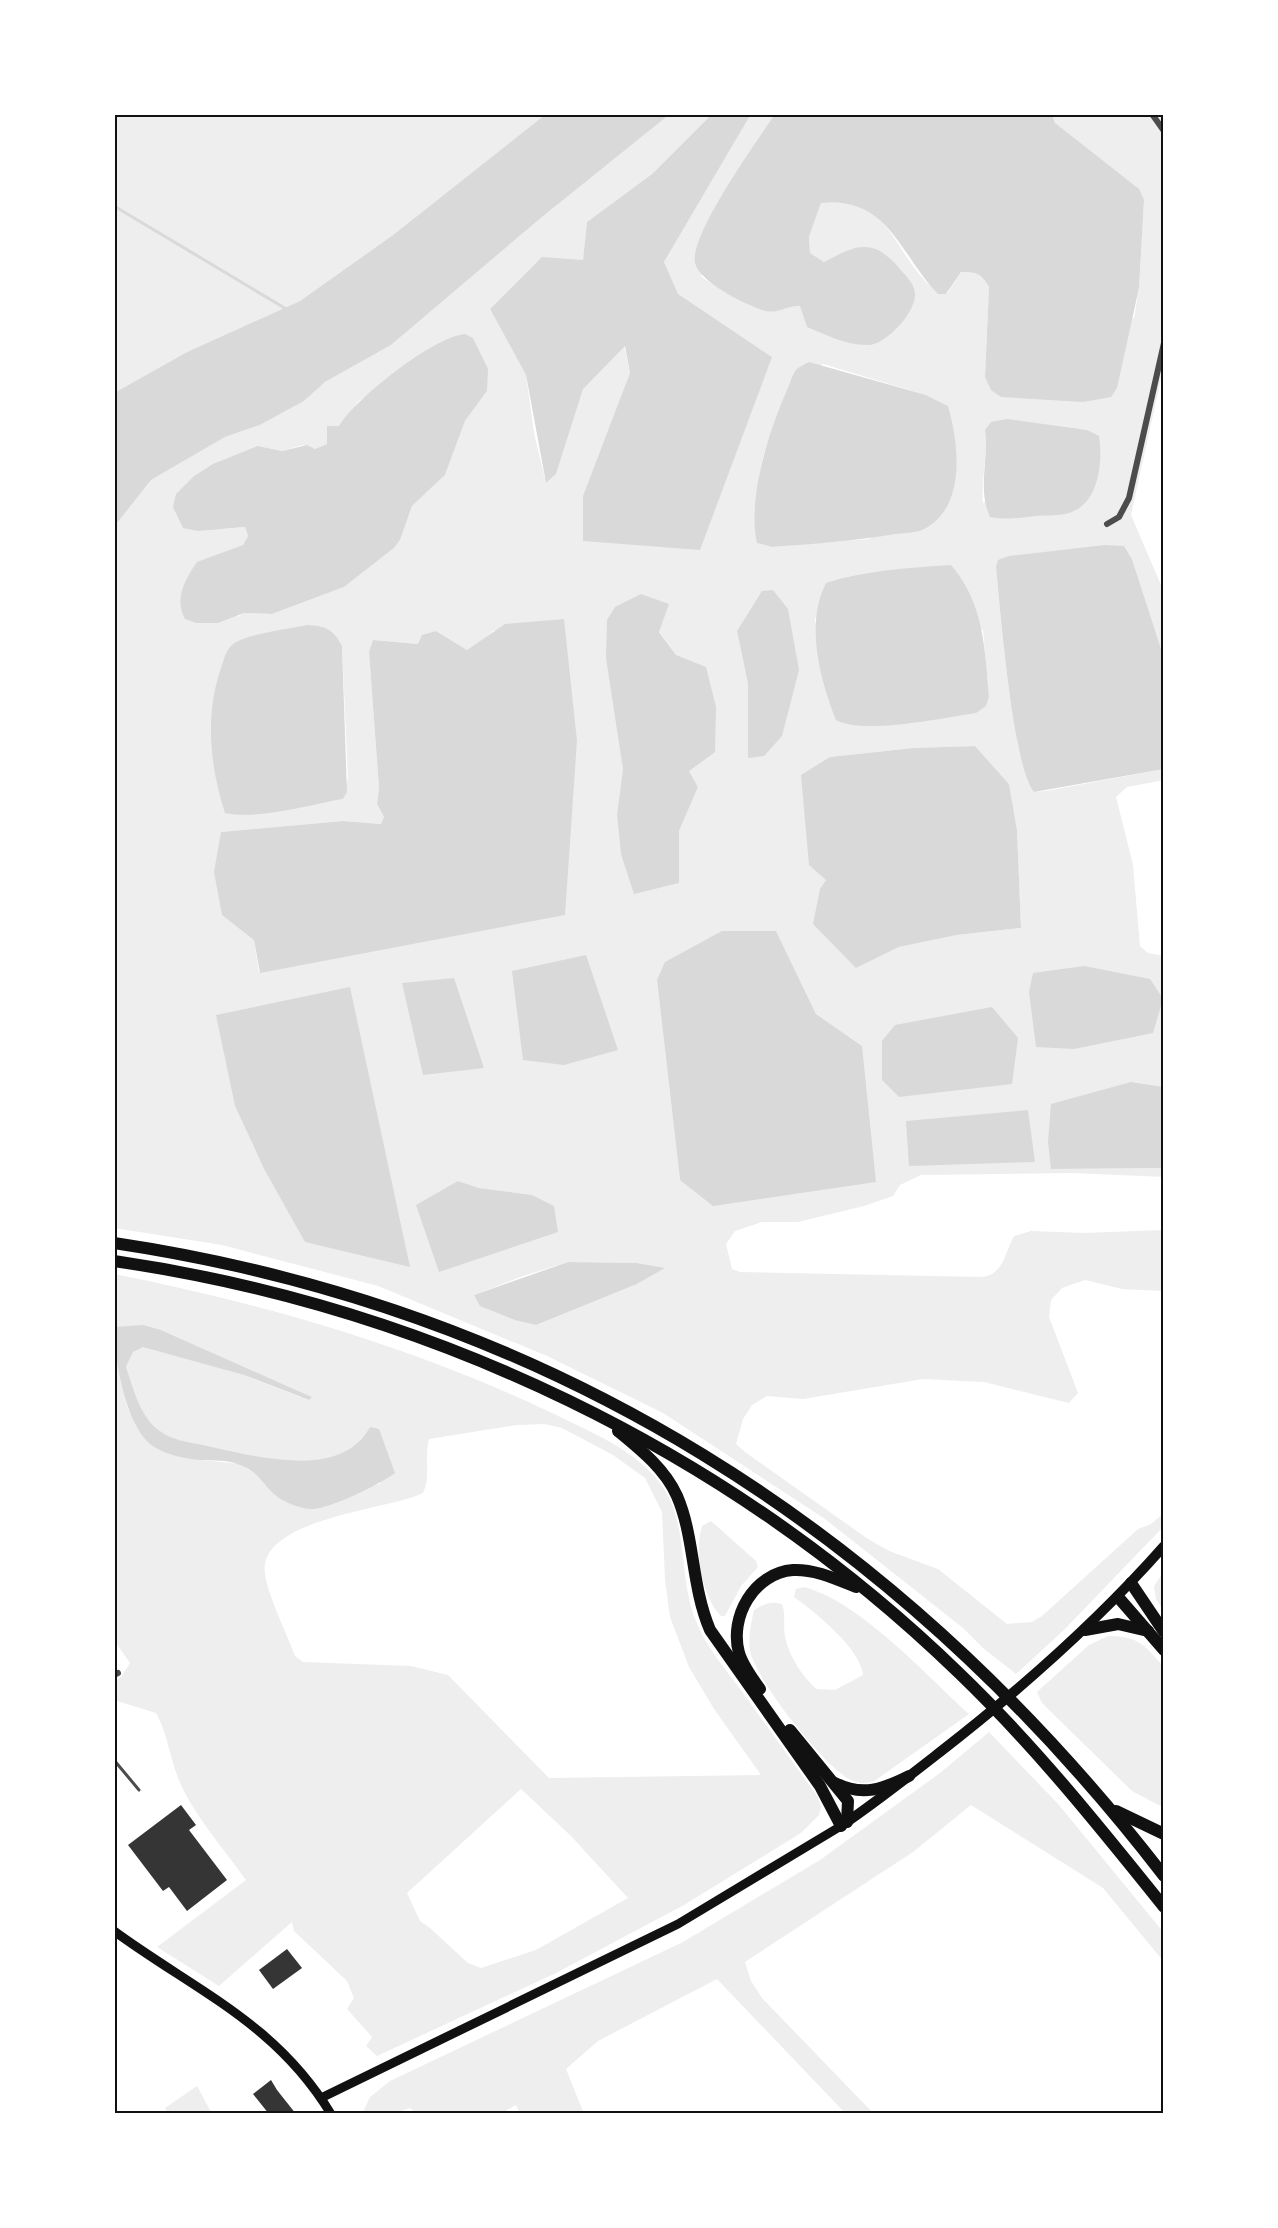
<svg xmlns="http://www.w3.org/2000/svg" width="1278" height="2228" viewBox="0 0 1278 2228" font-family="Poppins,sans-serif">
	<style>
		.green { fill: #eee; fill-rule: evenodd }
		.water { fill: #d9d9d9 }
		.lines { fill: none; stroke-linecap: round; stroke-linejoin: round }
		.stream { stroke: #d9d9d9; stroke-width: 3 }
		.building { fill: #353535 }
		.service { stroke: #4c4c4c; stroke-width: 3 }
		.minor { stroke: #4c4c4c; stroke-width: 6 }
		.secondary { stroke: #111; stroke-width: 9 }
		.primary { stroke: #111; stroke-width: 10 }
		.motorway { stroke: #111; stroke-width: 12 }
		.neatline { fill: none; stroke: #111; stroke-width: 2 }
	</style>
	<rect width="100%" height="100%" fill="#fff"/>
	<g class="green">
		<polygon points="114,114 546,114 393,235 300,301 187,352 114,393"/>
		<path d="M670 114H712L652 174 587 222 583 261 490 309 526 375 534 433 546 483 556 474 583 388 624 345 630 373 602 450 772 357 677 294 664 262 751 114H775L713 211 701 276C714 287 752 309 769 311 781 312 788 305 801 306L807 327 912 283C881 246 869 236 824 262L810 253 809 237 821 203C888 197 890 243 926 282 931 287 940 290 947 294L961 272C976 272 981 273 989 287L985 377 1134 318 1139 288 1144 200 1055 123 1052 114H1164V365L1131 515 1164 592V658L1132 559 1124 546 996 567C1000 607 1013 769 1034 792L1046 791 1164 769V780L1127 787 1116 797 1133 865 1140 946 1148 953 1164 956V1087L1131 1082 1051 1169 1164 1168V1177L1072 1173 921 1175 900 1185 893 1196 864 1206 798 1222H762L735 1231 726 1244 732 1269 740 1272 981 1277C1004 1275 1004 1254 1014 1236L1031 1231 1084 1233 1164 1230V1291L1122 1289 1085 1280 1062 1288 1051 1300 1049 1317 1078 1393 1069 1403 984 1382 923 1379 803 1399 767 1396 752 1405 743 1419 736 1444 745 1452 868 1539 889 1551 938 1569 1007 1624 1032 1622 1042 1616 1138 1529 1151 1524 1164 1513V1526L1064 1630 1016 1674 983 1648 963 1628 825 1519 663 1413 547 1356 378 1286 222 1245 114 1228V527L151 480 225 437 260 425 304 401 325 382 391 345 542 217ZM416 357 487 391 465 421 445 475 412 506 400 540 394 548 344 587 272 614 244 613 237 617 230 551 243 545 248 536 245 527 225 529 258 446 282 451 303 445 315 449 327 444 335 427 339 426 358 402ZM823 364 926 395 948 406 869 539 772 547 758 543C753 523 758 464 767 446 782 417 805 391 823 364ZM1066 428 1087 430 983 503C981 479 988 456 985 430ZM669 603 659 631 676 655 689 771 698 787 679 831V883L617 814 623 769 616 714ZM750 613 748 758V684L737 631ZM815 618 983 630 989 697 986 706 829 702 820 665ZM307 625 342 646 348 778 343 799 239 815 232 645 243 640ZM494 630 577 741 574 774 259 972 254 940 221 832 343 821 381 824 384 817 377 804 379 788 369 652 373 640 419 644 436 631 467 650 483 641ZM975 746 1009 784 1017 830 1021 928 957 935 899 947 856 968 820 889 826 880 830 757 913 748ZM776 931 816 1014 862 1046 680 1180 657 980ZM235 1106 305 1241 264 1169ZM458 1181 479 1188 532 1195 445 1190ZM568 1262 637 1263 664 1268 637 1284 536 1325 474 1295 520 1277Z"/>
		<path d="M114 1274C266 1304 414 1347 554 1414 593 1433 643 1453 666 1492 688 1530 679 1580 696 1621 706 1647 727 1671 743 1693 768 1728 793 1762 818 1797L821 1807 819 1815 801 1833 684 1905 556 1973 377 2056 366 2046 372 2037 347 2009 354 1998 347 1981 294 1931 292 1922 219 1986 157 1947 246 1880C226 1852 196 1817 182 1787 170 1763 169 1736 156 1713L114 1700V1682L121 1677 130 1663 114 1640V1349L128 1409 193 1459 240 1464 261 1476 275 1495 380 1484 370 1427C341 1481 254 1456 208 1446 190 1442 170 1441 156 1428 139 1413 133 1387 126 1367L133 1352 143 1346 244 1375 308 1400 312 1397 161 1330 114 1327ZM544 1424 562 1428 613 1455 645 1478 662 1512 665 1580 670 1617 689 1667 714 1709 761 1775 549 1778 448 1675 411 1666 303 1662 295 1656C287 1634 268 1596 265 1574 257 1518 389 1510 423 1493 431 1476 424 1457 429 1439L517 1425ZM521 1789 570 1835 628 1898 536 1950 481 1968 468 1963 430 1928 420 1921 407 1893Z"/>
		<path d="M711 1521 756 1561 758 1567 741 1586 725 1616H721C702 1597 694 1551 702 1526Z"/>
		<polygon points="1164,1571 1164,1612 1156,1599 1154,1586"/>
		<path d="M804 1587C860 1602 925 1674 969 1714L873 1782C865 1783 858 1784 851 1780 824 1767 756 1680 750 1651 748 1637 751 1623 754 1610 764 1604 771 1601 782 1604 786 1615 783 1626 785 1637 790 1658 801 1674 816 1689L835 1690 863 1675C861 1649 815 1612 794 1597L796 1589Z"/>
		<path d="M1108 1636C1139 1636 1144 1645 1164 1667V1808L1132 1791 1042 1703 1037 1692 1089 1645Z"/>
		<polygon points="989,1732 1059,1805 1164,1933 1164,1962 1103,1888 971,1805 913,1852 745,1962 751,1981 762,1998 874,2114 846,2114 717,1979 598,2041 566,2069 584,2114 520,2114 516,2105 500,2114 417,2114 410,2108 392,2114 362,2114 370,2097 390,2081 683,1942 820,1860 940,1773"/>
		<polygon points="197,2086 212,2114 168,2114 165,2108"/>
	</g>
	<g class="water">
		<polygon points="546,114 670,114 542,217 391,345 325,382 304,401 260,425 225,437 151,480 114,527 114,393 187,352 300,301 393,235"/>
		<polygon points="712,114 751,114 664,262 678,294 772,357 700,550 583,541 583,496 630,373 625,346 583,389 556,474 546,483 526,375 490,309 542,257 583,260 587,222 652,174"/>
		<path d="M775 114H1052L1055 123 1139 189 1144 200 1139 288 1117 388 1111 397 1083 402 1001 397 991 390 985 377 989 287C981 273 976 272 961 272L946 294H938C899 254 889 196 821 203L809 237 810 253 824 262C857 244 874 238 900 269 906 276 914 283 915 293 917 311 887 344 869 345 847 346 827 335 807 327L800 306C788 305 778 314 765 311 746 305 700 283 695 263 689 235 758 140 775 114Z"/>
		<path d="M465 334 473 338 488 369 487 391 465 421 445 475 412 506 400 540 394 548 344 587 272 614 244 613 218 623H196L185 619C174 598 185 580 197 562L243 545 248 536 245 527 198 531 183 528 173 507 176 494 194 476 213 464 258 446 282 451 307 445 315 449 327 444V426H339C356 398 433 337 465 334Z"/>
		<path d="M809 362 926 395 948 406C959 444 967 509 922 530 915 533 903 533 895 534 854 541 813 544 772 547L757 543C747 498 769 431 787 390 790 384 792 374 797 369 800 366 805 364 809 362Z"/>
		<path d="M1007 419 1087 430 1099 436C1103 462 1099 504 1069 513 1059 516 1047 515 1036 516 1020 518 1006 520 990 517 977 488 989 462 985 430L991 422Z"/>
		<path d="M1105 545 1124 546 1132 559 1164 658V769L1034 792C1013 769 1000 607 996 567L998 560 1009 556Z"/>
		<path d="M951 565C984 603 985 650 989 697L986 706 976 713C943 718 863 735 836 720 820 679 805 624 826 583 866 570 909 568 951 565Z"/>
		<polygon points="773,590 788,609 799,670 782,736 764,756 748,758 748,684 737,631 762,591"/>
		<polygon points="641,594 669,604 659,632 676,655 706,667 716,707 715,752 689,771 698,787 679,831 679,883 634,894 621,854 617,814 623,769 606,658 607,620 615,607"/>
		<polygon points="564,619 577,741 565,915 260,973 254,940 222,915 214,872 221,832 343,821 381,824 384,817 377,804 379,788 369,652 373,640 418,644 422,635 436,631 467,650 505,624"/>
		<path d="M307 625C326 626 333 629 342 646L347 792 343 799C308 805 259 820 225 813 210 767 205 717 220 671 223 663 225 652 231 646 242 634 290 629 307 625Z"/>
		<polygon points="975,746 1009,784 1017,830 1021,928 957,935 899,947 856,968 813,924 820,889 826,880 809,865 801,775 830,757 913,748"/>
		<polygon points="722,931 776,931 816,1014 862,1046 876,1182 713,1206 680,1180 657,980 665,962"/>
		<polygon points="586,955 618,1050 564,1065 523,1060 512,971"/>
		<polygon points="1084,966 1150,979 1163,999 1153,1033 1074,1049 1036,1047 1029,992 1033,973"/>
		<polygon points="454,978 484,1068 423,1075 402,983"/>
		<polygon points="350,987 410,1267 305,1242 264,1169 235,1106 216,1015"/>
		<polygon points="992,1007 1018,1038 1012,1084 899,1097 882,1080 882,1041 895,1025"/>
		<polygon points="1131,1082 1164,1087 1164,1168 1051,1169 1048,1142 1051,1104"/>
		<polygon points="1028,1110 1035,1162 909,1166 906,1121"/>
		<polygon points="458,1181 479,1188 532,1195 554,1206 558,1232 439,1272 416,1205"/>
		<polygon points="568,1262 637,1263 665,1268 637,1284 536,1325 515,1320 480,1306 474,1295"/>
		<path d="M143 1325 161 1330 312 1397 309 1400 244 1375 143 1347 133 1352 126 1367C133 1387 139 1413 156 1428 171 1441 190 1442 208 1446 254 1456 341 1481 370 1427L379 1429 395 1473C380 1484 330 1509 312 1509 300 1509 283 1502 274 1494 261 1482 259 1472 240 1465 224 1458 207 1462 191 1459 179 1457 166 1454 156 1448 126 1432 114 1357 114 1327Z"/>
	</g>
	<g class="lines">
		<polyline class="stream" points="114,206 288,310"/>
	</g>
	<g class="building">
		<polygon points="181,1805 196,1825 189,1830 227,1880 187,1911 169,1887 163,1891 128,1845"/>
		<polygon points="287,1949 302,1968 273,1989 259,1970"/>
		<polygon points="271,2080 277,2090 296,2114 269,2114 253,2094"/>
	</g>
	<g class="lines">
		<polyline class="service" points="114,1760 139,1790"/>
		<g class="minor">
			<polyline points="1152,114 1164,131"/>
			<polyline points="1107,524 1119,517 1129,498 1164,343"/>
			<polyline points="114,1675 118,1673"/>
		</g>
		<g class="secondary">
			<path d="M114 1931C196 1991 276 2023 331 2114"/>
			<polyline points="321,2098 678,1924 841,1826"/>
		</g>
		<path class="primary" d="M841 1826C875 1803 908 1777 940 1752 1021 1689 1096 1623 1164 1546"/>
		<g class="motorway">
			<path d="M114 1243C549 1308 897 1530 1164 1876"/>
			<path d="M114 1261C430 1307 729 1450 959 1673 1034 1745 1099 1826 1164 1907"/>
			<path d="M618 1431C640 1449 665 1469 677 1496 695 1538 691 1585 710 1630L820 1786 841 1826"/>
			<polyline points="1131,1583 1164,1632"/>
			<polyline points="1118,1597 1164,1650"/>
			<polyline points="1085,1630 1118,1624 1148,1631"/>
			<path d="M760 1689C752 1678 743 1666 739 1653 729 1617 754 1573 793 1570 815 1569 836 1579 856 1587"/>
			<polyline points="790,1730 848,1801 847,1822"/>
			<path d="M835 1783C863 1797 883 1789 909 1776"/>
			<polyline points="1116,1811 1164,1834"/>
		</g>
	</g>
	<rect width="1278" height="2228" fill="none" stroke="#ffffff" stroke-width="231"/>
	<rect x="116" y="116" width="1046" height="1996" class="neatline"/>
</svg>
